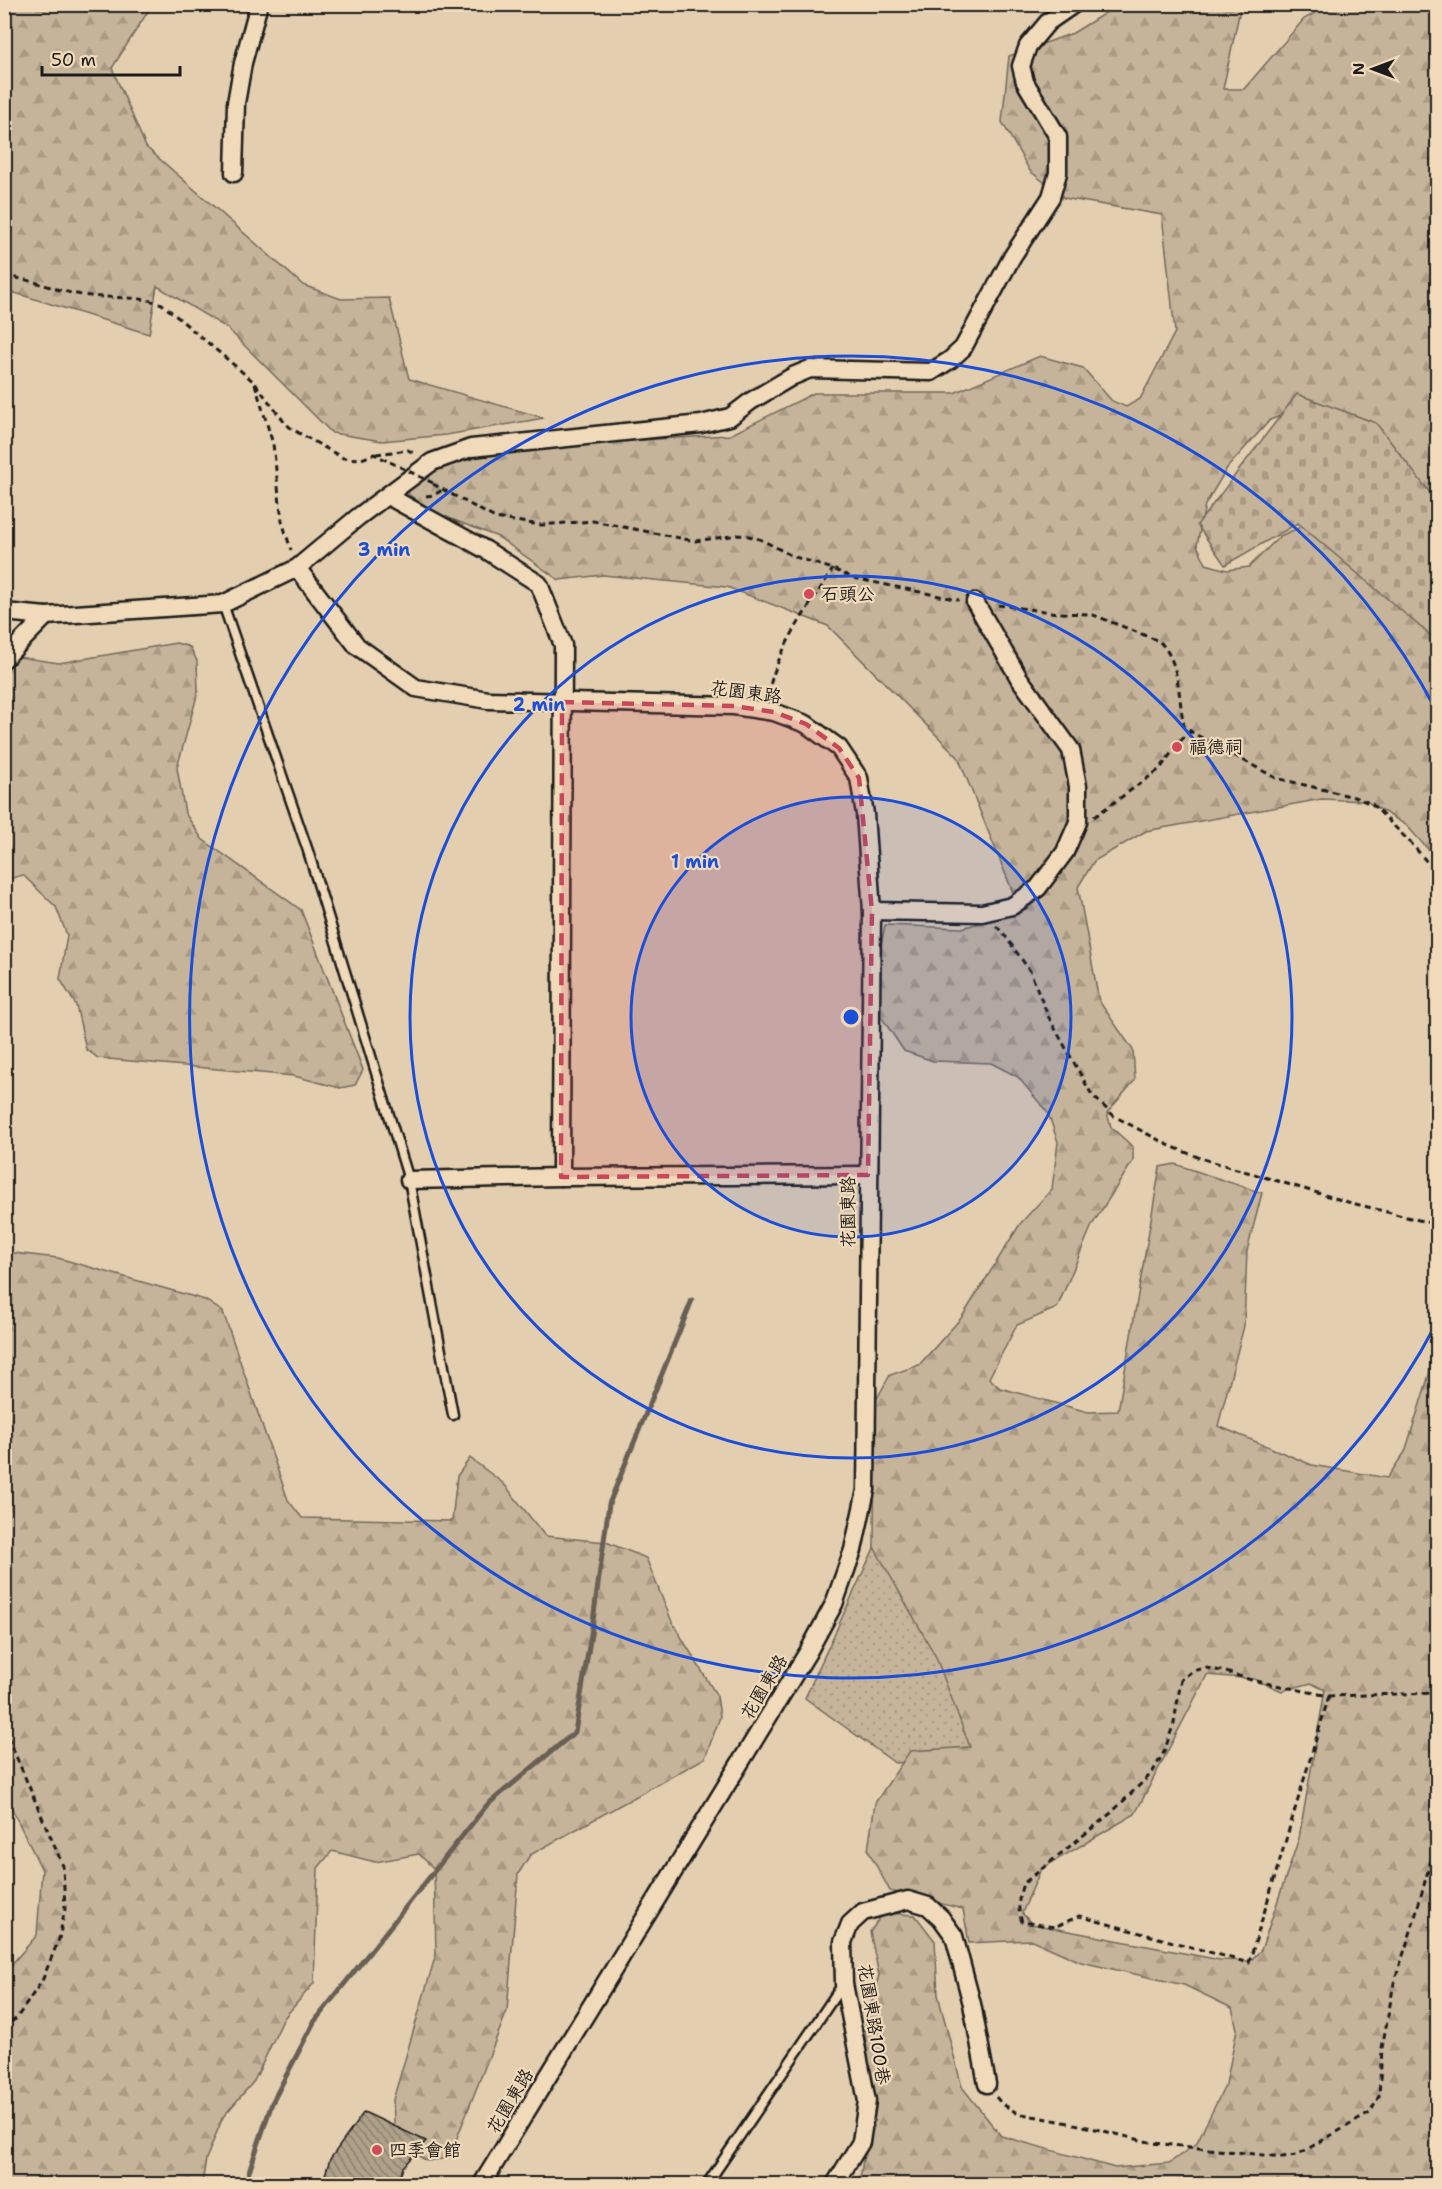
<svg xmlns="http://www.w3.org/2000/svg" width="1442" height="2189" viewBox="0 0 1442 2189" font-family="'Shantell Sans','LXGW WenKai TC',sans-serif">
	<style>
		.grass { fill: url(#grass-dots); stroke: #71685b; stroke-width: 1.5 }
		.forest { fill: url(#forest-firs); stroke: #71685b; stroke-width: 1.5; fill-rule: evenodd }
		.cemetery { fill: url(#cemetery-stones); stroke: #71685b; stroke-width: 1.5 }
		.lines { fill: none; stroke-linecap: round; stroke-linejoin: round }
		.stream { stroke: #675f54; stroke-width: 5 }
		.building { fill: url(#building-back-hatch); stroke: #1c1c1c; stroke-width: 1.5 }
		.service-casing { stroke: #1c1c1c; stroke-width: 13 }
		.minor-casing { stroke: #1c1c1c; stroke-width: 21 }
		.path { stroke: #1c1c1c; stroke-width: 3; stroke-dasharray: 6 4.5; stroke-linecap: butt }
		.service { stroke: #f0dab9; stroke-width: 8 }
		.minor { stroke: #f0dab9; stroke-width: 16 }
		.path-bridge { stroke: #1c1c1c; stroke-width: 3; stroke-dasharray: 6 4.5; stroke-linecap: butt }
		.marked { fill: #c84758; fill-opacity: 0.2; stroke: #c84758; stroke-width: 4.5; stroke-dasharray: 12 8; stroke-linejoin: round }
		.ring { fill: none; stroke: #1d4ed8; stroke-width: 3 }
		.poi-dot { fill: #d1495b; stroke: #f0dab9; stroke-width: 2 }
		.labels { text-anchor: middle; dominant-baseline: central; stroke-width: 4.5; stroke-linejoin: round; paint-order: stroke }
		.poi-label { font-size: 18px; fill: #1c1c1c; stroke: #f0dab9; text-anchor: start }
		.street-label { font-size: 18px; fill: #1c1c1c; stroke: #f0dab9 }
		.centre { fill: #1d4ed8; stroke: #f0dab9; stroke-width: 3 }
		.ring-label { font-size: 18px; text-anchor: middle; font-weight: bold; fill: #1d4ed8; stroke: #f0dab9; stroke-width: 4.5; stroke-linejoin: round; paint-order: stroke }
	</style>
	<defs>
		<pattern id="grass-dots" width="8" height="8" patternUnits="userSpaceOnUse" patternTransform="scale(1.5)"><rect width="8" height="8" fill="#c6b49a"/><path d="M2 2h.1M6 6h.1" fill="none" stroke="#aa9a84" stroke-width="1.8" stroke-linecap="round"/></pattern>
		<pattern id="forest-firs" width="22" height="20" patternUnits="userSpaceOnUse" patternTransform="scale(1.5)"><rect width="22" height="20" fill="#c6b49a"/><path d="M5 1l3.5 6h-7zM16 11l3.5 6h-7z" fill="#aa9a84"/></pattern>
		<pattern id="cemetery-stones" width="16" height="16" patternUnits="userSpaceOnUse" patternTransform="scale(1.5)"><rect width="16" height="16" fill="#c6b49a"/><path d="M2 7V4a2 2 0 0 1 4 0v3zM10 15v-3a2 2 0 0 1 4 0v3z" fill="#aa9a84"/></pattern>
		<pattern id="building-back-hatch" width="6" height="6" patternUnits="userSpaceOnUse" patternTransform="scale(1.5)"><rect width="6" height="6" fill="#afa089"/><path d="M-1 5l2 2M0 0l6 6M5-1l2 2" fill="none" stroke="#8e826f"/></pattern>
	</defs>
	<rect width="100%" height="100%" fill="#e3cfb0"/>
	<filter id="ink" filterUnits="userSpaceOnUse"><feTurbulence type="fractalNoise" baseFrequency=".0167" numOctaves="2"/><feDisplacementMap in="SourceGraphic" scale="12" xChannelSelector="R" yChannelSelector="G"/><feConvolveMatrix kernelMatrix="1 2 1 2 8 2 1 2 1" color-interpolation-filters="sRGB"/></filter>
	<g filter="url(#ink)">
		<polygon class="grass" points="885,1462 999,1742 949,1759 895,1763 805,1698 874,1548"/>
		<g class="forest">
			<polygon points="4,5 152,5 112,68 146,147 303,285 341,299 389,298 409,379 544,418 446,435 382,441 332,433 227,328 157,286 149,334 5,290"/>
			<path d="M1118 5H1241L1223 89H1244L1304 19 1330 5H1437V514L1308 405 1270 420 1227 468 1205 505 1197 545 1206 564 1227 570 1249 567 1280 536 1319 519 1437 601V859L1406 825 1366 801 1322 799 1146 831 1094 861 1078 887 1099 1001 1133 1050 1135 1080 1107 1113 1111 1127 1133 1147V1161L1092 1225 1057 1308 1017 1325 989 1378 1000 1388 1088 1412 1118 1411 1160 1167 1175 1164 1262 1193 1247 1251 1244 1326 1218 1426 1312 1465 1387 1478 1405 1452 1429 1375 1437 1305V2184H859L870 2118 865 2028 879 1975 870 1932 883 1913 915 1915 935 1941 938 1995 962 2087 1001 2136 1115 2168 1169 2163 1196 2144 1226 2084 1237 2029 1232 2008 1184 1985 1081 1962 1032 1940 969 1943 963 1909 890 1891 868 1850 875 1803 910 1751 970 1747 936 1657 874 1547 875 1402 890 1375 919 1365 962 1317 1020 1224 1052 1189 1058 1142 1048 1113 1018 1077 991 1063 933 1061 904 1051 870 1000 885 925 962 928 1007 915 1016 900 958 757 828 626 727 587 603 575 559 580 498 537 428 510 405 491 409 476 515 447 730 435 814 393H954L1040 356 1083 368 1112 401 1126 407 1140 399 1175 332 1162 215 1064 198 1030 171 1002 122 1009 56 1073 33ZM1207 1675 1254 1679 1282 1691 1311 1683 1325 1690 1299 1838 1261 1950 1250 1961 1220 1960 1032 1924 1022 1913 1041 1869 1135 1814Z"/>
			<polygon points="176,643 190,647 197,661 198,692 177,768 185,813 202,839 301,910 363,1070 355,1085 340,1088 294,1076 98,1058 86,1049 76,1005 60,979 67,935 56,907 23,875 5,880 5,655 59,663"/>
			<polygon points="5,1252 58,1258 205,1300 223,1312 288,1500 302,1518 452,1521 457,1476 470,1458 504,1484 545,1536 606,1542 646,1558 672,1622 717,1696 720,1717 705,1758 530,1855 518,1874 507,2011 449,2158 427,2161 395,2142 393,2100 436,1954 434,1869 419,1854 375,1862 332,1851 318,1868 314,1983 284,2018 254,2081 223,2117 206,2159 202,2184 5,2184 5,1972 37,1935 42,1870 9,1803 5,1801"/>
		</g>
		<polygon class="cemetery" points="1297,394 1376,423 1437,502 1437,641 1298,523 1225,565 1197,525"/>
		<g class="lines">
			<polyline class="stream" points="245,2184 272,2103 314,2022 487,1805 575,1732 592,1628 609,1504 692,1300"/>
		</g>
		<polygon class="building" points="364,2112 426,2141 403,2167 398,2184 322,2184 330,2159"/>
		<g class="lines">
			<g class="service-casing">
				<g id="service">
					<polyline points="223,604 308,851 409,1180 453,1415"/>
					<polyline points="707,2184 843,1984"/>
				</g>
			</g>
			<g class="minor-casing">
				<g id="minor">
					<polyline points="234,173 236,103 243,63 259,4"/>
					<polyline points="388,496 486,550 539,584 563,645 561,1177"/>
					<polyline points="297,568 357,646 416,688 488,700 734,706 774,712 806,724 839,748 859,778 865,814 872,911 866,1490 853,1550 834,1604 808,1652 482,2184"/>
					<polyline points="4,612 46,616 223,604 297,568 358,517 432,462 471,448 701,424 730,417 751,401 793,376 810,369 931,372 950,360 963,348 1012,257 1051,197 1058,173 1058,137 1025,82 1021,66 1028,46 1048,22 1074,4"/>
					<polyline points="4,659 46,616"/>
					<polyline points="872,911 982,913 1012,906 1038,888 1065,852 1078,822 1078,786 1071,750 1019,678 975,602"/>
					<polyline points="409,1180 561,1177 868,1175"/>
					<polyline points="835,2184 861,2142 867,2101 844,1984 843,1942 850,1924 863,1912 908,1900 928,1906 941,1918 954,1936 972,2004 987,2084"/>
				</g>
			</g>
			<g class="path">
				<path d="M4 277C34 278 54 291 82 295 108 299 137 295 162 304L254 382 285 423 292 429 343 458 362 459 374 454 390 462"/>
				<polyline points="255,384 273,444 282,521 291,550"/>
				<polyline points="376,454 408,450 414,453"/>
				<polyline points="433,484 495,518 541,525 593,521 695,541 738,535 749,536 762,540 792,556 833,569 853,578 959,600"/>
				<polyline points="426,496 434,495 444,489"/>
				<path d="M998 605 1058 613 1091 614 1159 641C1181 662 1178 699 1184 726L1193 733 1276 778 1354 797 1372 804 1411 843 1438 875"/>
				<path d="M768 694C777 649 809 607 833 569"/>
				<polyline points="1094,817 1160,769 1179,742 1191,731"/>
				<polyline points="996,926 1003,933 1030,971 1048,1016 1092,1095 1114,1116 1168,1145 1200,1158 1348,1202 1438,1225"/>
				<path d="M1329 1696 1249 1963 1079 1916 1055 1927 1022 1922C1017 1908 1018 1898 1023 1884L1111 1813 1152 1773 1164 1752 1174 1723 1181 1680 1192 1671 1206 1668 1226 1672 1251 1680 1329 1696 1438 1693"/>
				<polyline points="4,1728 63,1866 65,1909 59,1939 42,1981 16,2019 4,2025"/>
				<polyline points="996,2097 1001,2103 1017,2113 1079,2125 1153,2143 1282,2157 1297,2155 1370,2113 1379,2096 1382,2048 1394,1983 1412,1928 1438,1835"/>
			</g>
			<use href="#service" class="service"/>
			<use href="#minor" class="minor"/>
			<polyline class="path-bridge" points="390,462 433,483"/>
		</g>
	</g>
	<path class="marked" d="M562 702 734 706 774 712 806 724 839 748 859 778 872 911 868 1175 561 1177Z"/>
	<circle cx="851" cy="1017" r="220" fill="#1d4ed8" fill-opacity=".12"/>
	<g class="ring">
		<circle cx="851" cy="1017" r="220"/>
		<circle cx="851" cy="1017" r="441"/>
		<path d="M1437 1322A661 661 0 1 1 1437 712"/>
	</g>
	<g class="poi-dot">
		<circle cx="809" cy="594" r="6"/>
		<circle cx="1177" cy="747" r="6"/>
		<circle cx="377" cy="2150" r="6"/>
	</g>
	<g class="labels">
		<g class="poi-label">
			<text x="821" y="594">石頭公</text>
			<text x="1189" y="747">福德祠</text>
			<text x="389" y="2150">四季會館</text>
		</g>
		<g class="street-label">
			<text transform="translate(746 692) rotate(8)">花園東路</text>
			<text transform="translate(848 1212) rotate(-90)">花園東路</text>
			<text transform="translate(764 1687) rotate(-59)">花園東路</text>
			<text transform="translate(874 2024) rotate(81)">花園東路100巷</text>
			<text transform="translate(510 2101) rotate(-59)">花園東路</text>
		</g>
	</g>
	<circle cx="851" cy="1017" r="9" class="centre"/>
	<g class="ring-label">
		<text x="384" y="556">3 min</text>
		<text x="539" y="711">2 min</text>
		<text x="695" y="868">1 min</text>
	</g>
	<rect width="1442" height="2189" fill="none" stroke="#f0dab9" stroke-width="24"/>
	<rect x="12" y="12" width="1418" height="2165" fill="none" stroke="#1c1c1c" stroke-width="2" filter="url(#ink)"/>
	<g transform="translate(1373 69) rotate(270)" stroke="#f0dab9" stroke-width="4.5" paint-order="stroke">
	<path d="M0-4.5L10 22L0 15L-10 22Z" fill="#1c1c1c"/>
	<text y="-9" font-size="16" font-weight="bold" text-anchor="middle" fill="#1c1c1c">N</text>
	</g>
	<path d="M42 66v9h138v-9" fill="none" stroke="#1c1c1c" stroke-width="3"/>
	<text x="51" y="66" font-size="18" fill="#1c1c1c" stroke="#f0dab9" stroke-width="4.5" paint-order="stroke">50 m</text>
</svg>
